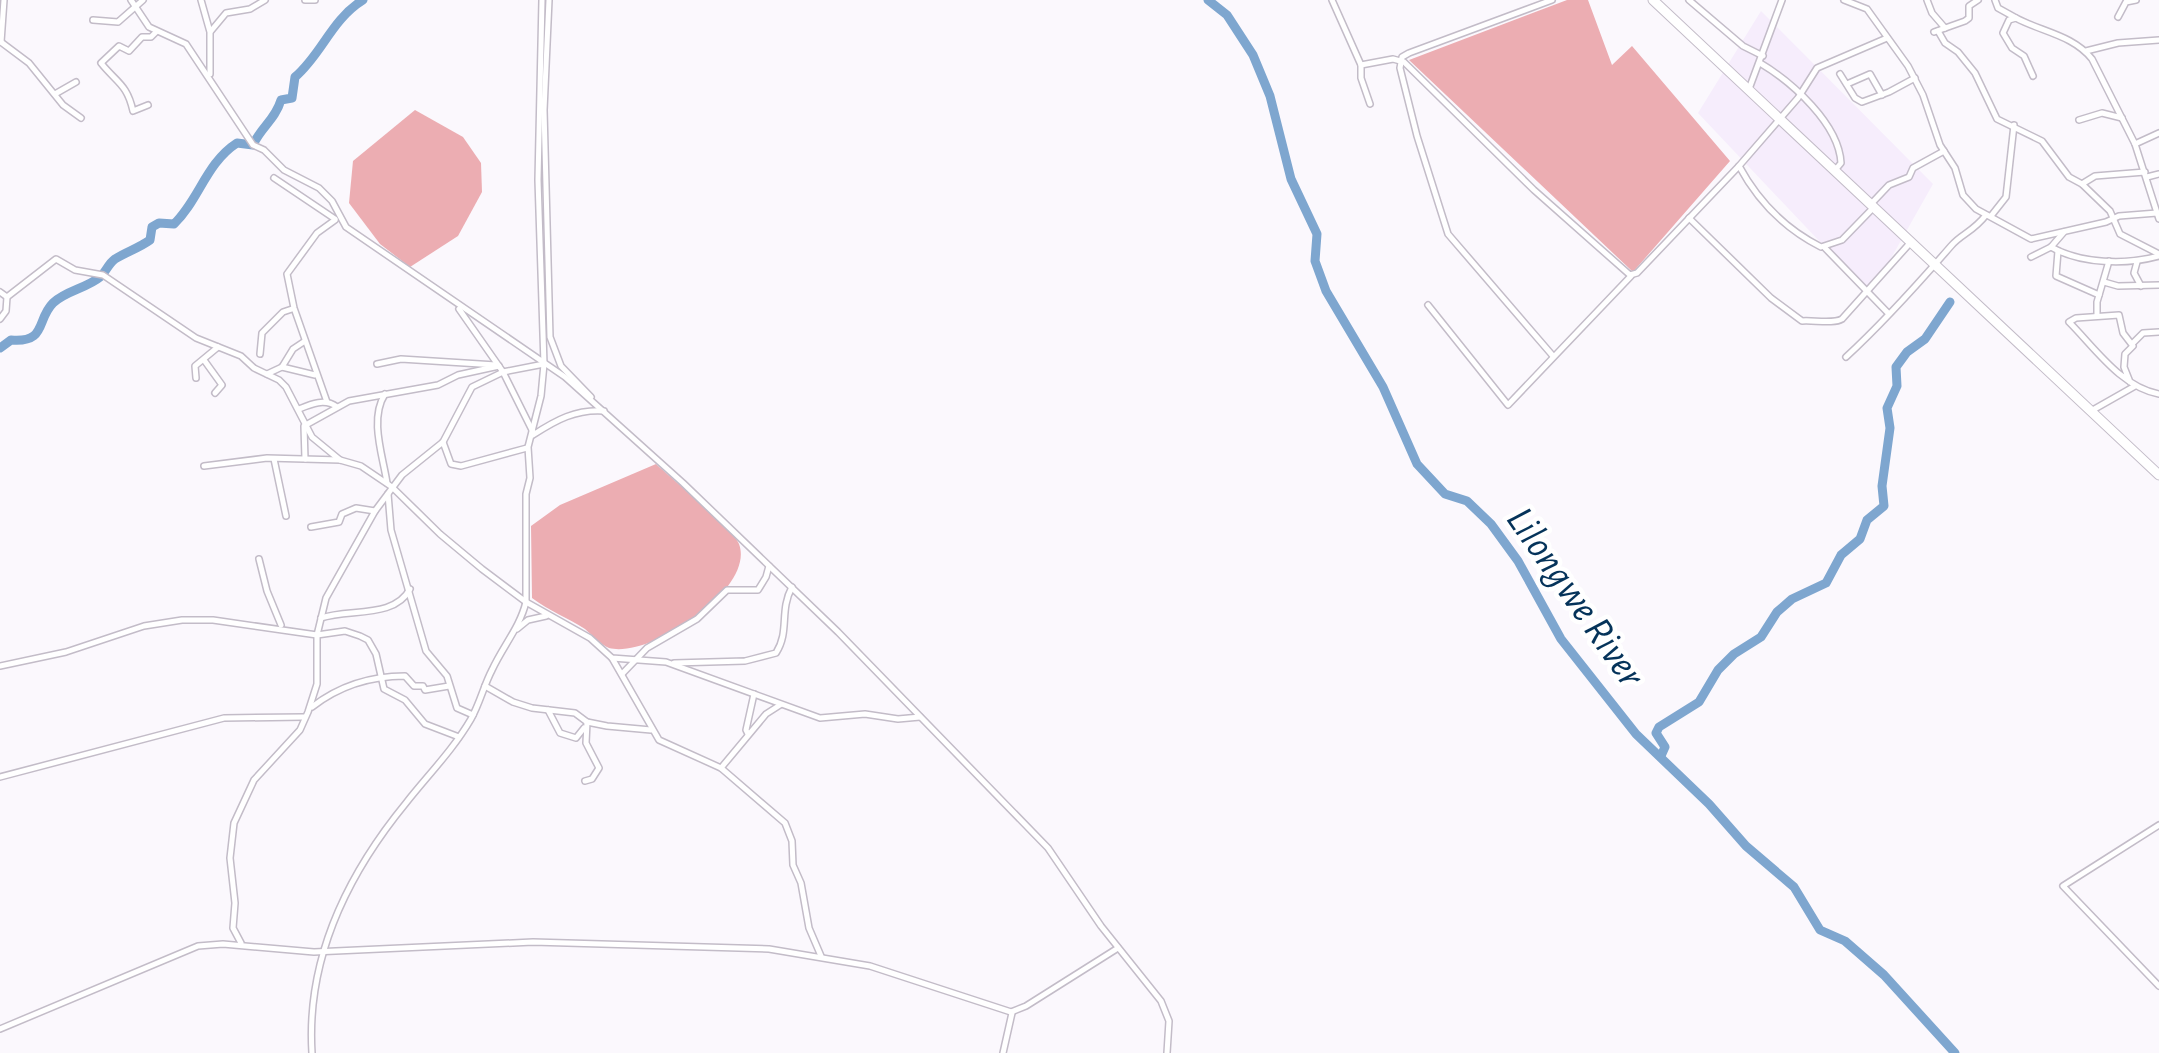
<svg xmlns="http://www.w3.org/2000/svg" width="2159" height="1053" viewBox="0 0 2159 1053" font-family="'Alegreya Sans',sans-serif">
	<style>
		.built { fill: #f6edfc }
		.forest { fill: #ecadb2 }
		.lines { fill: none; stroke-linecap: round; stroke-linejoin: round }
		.river { stroke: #7ea6cf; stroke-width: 9 }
		.minor-casing { stroke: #c3bcc8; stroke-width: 8 }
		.secondary-casing { stroke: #c3bcc8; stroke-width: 11 }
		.minor { stroke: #fff; stroke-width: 5 }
		.secondary { stroke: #fff; stroke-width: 9 }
		.labels { text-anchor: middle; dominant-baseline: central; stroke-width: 9; stroke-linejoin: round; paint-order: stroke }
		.water-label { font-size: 40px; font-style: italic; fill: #05335a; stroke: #fff }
	</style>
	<rect width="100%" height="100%" fill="#fbf8fd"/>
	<polygon class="built" points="1761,11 1933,184 1873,290 1875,300 1698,113"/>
	<g class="forest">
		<polygon points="1567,0 1588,0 1612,65 1632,46 1730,161 1633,272 1409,60"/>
		<polygon points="415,110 463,137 481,163 482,192 458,236 410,267 380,244 349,203 353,161"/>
		<path d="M656 464C672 479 733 528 739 544 756 589 650 659 609 648 601 645 592 635 585 629 568 618 549 611 532 598L531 526 560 505Z"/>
	</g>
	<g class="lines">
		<g class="river">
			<polyline points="1208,0 1227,15 1253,55 1270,96 1291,179 1317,234 1315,261 1326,291 1383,387 1417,464 1445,494 1467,501 1491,524 1518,561 1561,639 1636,734 1709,804 1746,846 1794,887 1820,930 1845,941 1884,975 1955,1053"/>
			<path d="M0 348 11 340C47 343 36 320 53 303 65 291 87 288 100 277 106 272 108 264 115 259 126 252 139 248 150 240L152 227 159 223 174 224C199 200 206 163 237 143L253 145C261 127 275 120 281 100L292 98 295 77C322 54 331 20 363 0"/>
			<polyline points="1661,756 1665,747 1656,733 1659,727 1699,702 1718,670 1734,654 1761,637 1777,612 1792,599 1826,583 1841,555 1860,539 1867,520 1884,506 1882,486 1890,428 1887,408 1897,386 1896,367 1907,352 1925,339 1950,302"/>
		</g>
		<g class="minor-casing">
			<g id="minor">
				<polyline points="131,0 149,27 186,44 253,145 264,150 284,170 319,188 332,201 346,227 565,377 683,483 838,632 1048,848 1101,926 1161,1001 1169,1021 1167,1053"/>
				<polyline points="201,0 210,32 210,74"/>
				<polyline points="305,0 315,0"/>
				<polyline points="549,0 544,110 550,337 561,366 591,397"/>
				<polyline points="1332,0 1361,65 1361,78 1370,104"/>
				<polyline points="1552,0 1409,53 1402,57 1400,68 1417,136 1448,234 1553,356"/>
				<polyline points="1689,0 1743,46 1763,56"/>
				<polyline points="1844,0 1867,9 1908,66 1923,95 1940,145 1955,168 1963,195 1976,209 2031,239 2106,222 2119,216 2157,213"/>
				<polyline points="1927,0 1932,13 1945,28"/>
				<polyline points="1995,0 1998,8 2016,18"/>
				<polyline points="2118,17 2126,2 2136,0"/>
				<polyline points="93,20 118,22 143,0"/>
				<polyline points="211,31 226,13 250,9 265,0"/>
				<polyline points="1938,31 1945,43 1958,52 1975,73 1997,119 2042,141 2069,177 2082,184 2110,211 2120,234 2159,254"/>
				<polyline points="1934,32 1965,21 1969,18 1969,6 1978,0"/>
				<polyline points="1,42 29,63 63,105 81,118"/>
				<polyline points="1,42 4,0"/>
				<polyline points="2086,51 2118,43 2159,40"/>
				<path d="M1760 63C1792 82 1839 124 1841 163L1836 169"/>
				<polyline points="1361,65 1393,59 1404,62 1534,190 1630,275 1637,273 1739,166 1798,98 1817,68 1887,38"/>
				<polyline points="1840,74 1855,98 1862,102 1889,92 1915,78"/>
				<path d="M2033 76 2024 56 2012 48 2003 33 2009 20 2016 18C2042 32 2073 35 2092 59L2135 144 2159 219"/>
				<polyline points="1847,84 1870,74 1882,95"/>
				<polyline points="1749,89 1782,0"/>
				<polyline points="55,94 76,82"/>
				<path d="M148 105 133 111C127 84 117 83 101 63L119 46 129 51 142 37H151L156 32"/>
				<polyline points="2079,120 2102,113 2122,118"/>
				<polyline points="2135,144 2159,133"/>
				<path d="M1739 166C1758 201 1785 229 1821 247L1842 240 1874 207"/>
				<polyline points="2147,177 2159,174"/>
				<polyline points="274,178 335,219"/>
				<polyline points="2082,184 2095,176 2145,172"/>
				<polyline points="1871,204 1889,185 1909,177 1913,168 1944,151"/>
				<polyline points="1991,216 2006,197 2014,125"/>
				<path d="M1689 218 1771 298 1802 321C1813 320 1834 324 1842 319L1911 242"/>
				<path d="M2051 247C2081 264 2126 265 2159 256"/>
				<polyline points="1825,248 1888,313"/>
				<polyline points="2058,251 2056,276 2099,295"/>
				<polyline points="2031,257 2051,247 2064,232"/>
				<polyline points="2137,262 2134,273 2141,286"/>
				<polyline points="2104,282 2118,286 2159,285"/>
				<polyline points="0,292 7,297 56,259 75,270 103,275 196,338 241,356 254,368 279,380 286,387 312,437 340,460"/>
				<polyline points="1428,305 1508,405 1631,276"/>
				<polyline points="459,309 503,372 533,432"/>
				<polyline points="2097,316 2097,302 2109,261"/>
				<polyline points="0,319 6,311 7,297"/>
				<polyline points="2132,344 2143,333 2159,332"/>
				<polyline points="260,354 262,333 283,312 292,309"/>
				<path d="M1846 357C1883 323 1918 284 1951 246 1961 234 1973 232 1986 215"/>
				<polyline points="204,360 222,385 215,393"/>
				<polyline points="377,364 401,359 496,365"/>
				<polyline points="282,367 315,375"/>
				<polyline points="267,374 282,367 293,349 305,341"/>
				<polyline points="196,378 195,366 218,347"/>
				<path d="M2130 382 2124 367 2125 354 2133 346 2123 333 2119 315 2076 318 2069 322C2095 348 2121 387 2159 394"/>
				<path d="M385 394C369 419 383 456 387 483"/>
				<polyline points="327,402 294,308 287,274 317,233 335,220"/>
				<path d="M299 409C311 404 325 398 337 407"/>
				<polyline points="2091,411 2135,386"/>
				<path d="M533 435C556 420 576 409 604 411"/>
				<polyline points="443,442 451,464 461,466 527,448"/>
				<polyline points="274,459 286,516"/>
				<polyline points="305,459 304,426 349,401 438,385 458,375 499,366"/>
				<polyline points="204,466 267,458 340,460 361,466 392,487 440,534 482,569 526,602 590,638 612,658 666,662 820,718 865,714 898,719 920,717"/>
				<polyline points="388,494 391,530 426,651 447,676 457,708 473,715"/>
				<polyline points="311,527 339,522 342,514 356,508 375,511"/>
				<polyline points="259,559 267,591 281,625"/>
				<path d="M321 618C349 608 394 619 410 589"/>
				<polyline points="517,629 528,620 546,616"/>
				<polyline points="612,658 659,740 721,768 785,823 792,841 793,865 801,883 809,928 821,956"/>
				<path d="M674 663 745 661 776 653C790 631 779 611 792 587"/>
				<polyline points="0,666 66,652 144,626 182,620 213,620 317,635 345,631 360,636 368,640 376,654 384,689 405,700 425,724 459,737"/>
				<polyline points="622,674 647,648 697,619 727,590 758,590 766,577 769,566"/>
				<polyline points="485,686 513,702 532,708 575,713 587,722 607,726 651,730"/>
				<path d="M312 707C339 686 371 676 405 676L414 686H423L425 690 449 686"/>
				<polyline points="548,710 560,733 576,738 584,728"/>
				<polyline points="748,734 746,730 754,694"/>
				<polyline points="721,768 766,714 780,705"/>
				<polyline points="0,777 224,718 304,717"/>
				<polyline points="585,781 592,779 599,768 586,743 587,722"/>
				<polyline points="2159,825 2063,886 2159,986"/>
				<polyline points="241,943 233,928 235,903 230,858 234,823 254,780 300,730 308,712 317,684 317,635 326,598 375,511 402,475 443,442 472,387 503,372 544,364"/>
				<polyline points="0,1029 198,946 223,944 314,952 533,942 769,949 870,966 1011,1012 1026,1006 1118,948"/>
				<path d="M312 1053C306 958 347 875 406 803 428 775 453 750 471 719 480 703 484 685 492 670 503 646 520 627 526 602V494L530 478 528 447 541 396 544 364 538 180 542 0"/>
				<polyline points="1003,1053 1012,1013"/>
			</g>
		</g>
		<g class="secondary-casing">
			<polyline id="secondary" points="1653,0 2159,475"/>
		</g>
		<use href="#minor" class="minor"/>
		<use href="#secondary" class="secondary"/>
	</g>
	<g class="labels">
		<g class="water-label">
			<text transform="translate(1575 597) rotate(55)">Lilongwe River</text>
		</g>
	</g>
</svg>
